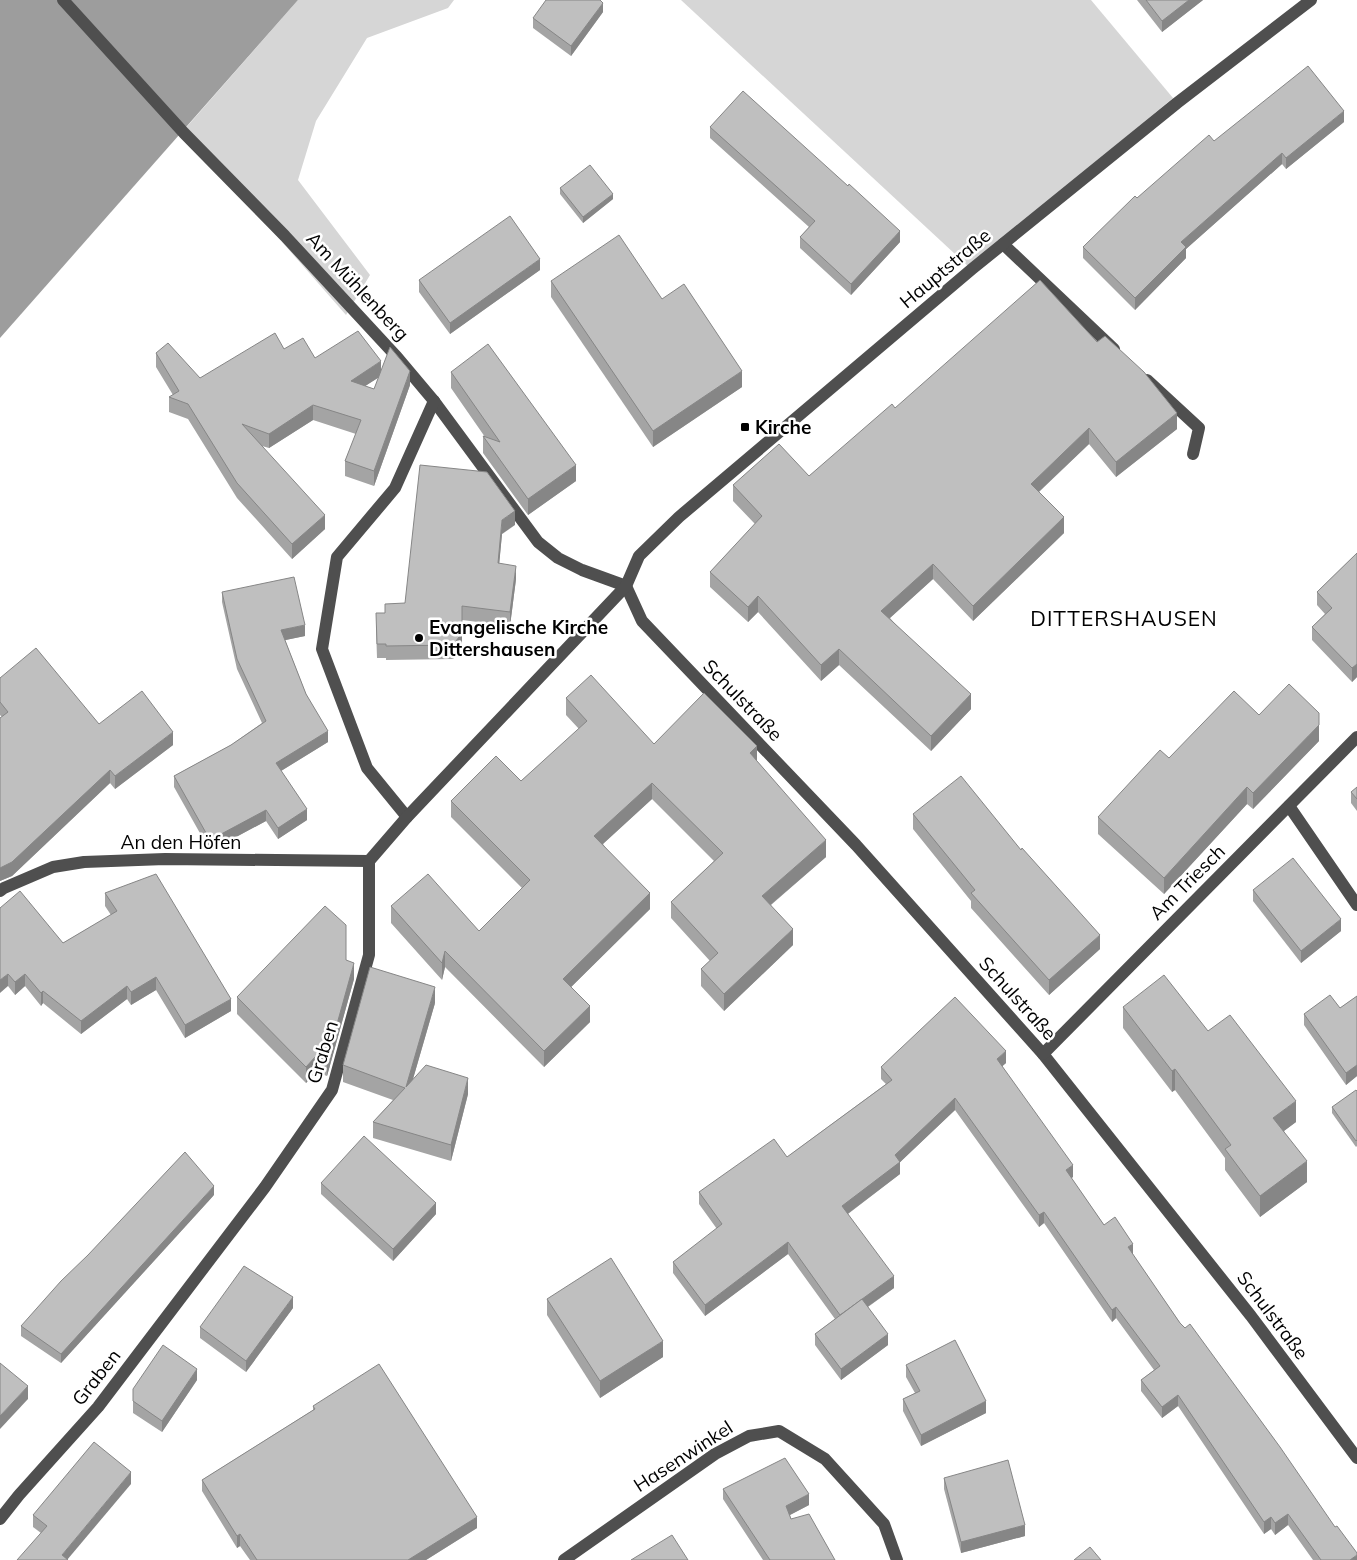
<svg xmlns="http://www.w3.org/2000/svg" width="1357" height="1560" viewBox="0 0 1357 1560" font-family="Mulish,sans-serif">
	<style>
		.green { fill: #d6d6d6 }
		.water { fill: #9d9d9d }
		.lines { fill: none; stroke-linecap: round; stroke-linejoin: round }
		.minor { stroke: #4f4f4f; stroke-width: 12 }
		.wall { fill: #a4a4a4; fill-rule: evenodd }
		.shaded-wall { fill: #868686 }
		.building { fill: #bfbfbf; stroke: #868686 }
		.poi-dot { fill: #000; stroke: #fff; stroke-width: 2 }
		.labels { text-anchor: middle; dominant-baseline: central; stroke-width: 5; stroke-linejoin: round; paint-order: stroke }
		.street-label { font-size: 19px; fill: #000; stroke: #fff }
		.poi-label { font-size: 19px; font-weight: bold; fill: #000; stroke: #fff; text-anchor: start }
		.quarter-label { font-size: 21px; letter-spacing: 1px; fill: #000; stroke: #fff }
	</style>
	<rect width="100%" height="100%" fill="#fff"/>
	<g class="green">
		<polygon points="298,0 454,0 448,8 367,38 316,121 298,180 370,275 346,315 184,130"/>
		<polygon points="681,0 1091,0 1173,98 969,267"/>
	</g>
	<polygon class="water" points="0,0 298,0 0,338"/>
	<g class="lines">
		<g class="minor">
			<polyline points="63,0 184,133 285,236 397,357 434,401 538,542 558,558 582,570 626,586"/>
			<polyline points="1003,244 1114,349"/>
			<polyline points="1147,380 1199,428 1193,454"/>
			<polyline points="626,586 642,621 856,845 1043,1054 1251,1316 1357,1458"/>
			<polyline points="1289,806 1357,905"/>
			<polyline points="407,817 367,768 322,649 337,557 395,488 434,401"/>
			<polyline points="0,891 4,888 53,867 84,862 165,859 369,861"/>
			<polyline points="1043,1054 1357,737"/>
			<polyline points="0,1519 19,1495 98,1407 265,1187 332,1090 369,955 369,861 407,817 626,586 639,556 679,517 972,269 1177,103 1311,0"/>
			<polyline points="564,1560 715,1454 749,1436 779,1431 825,1459 884,1524 897,1560"/>
		</g>
	</g>
	<g class="wall">
		<polygon points="1137,0 1203,0 1162,32"/>
		<polygon points="603,12 571,56 533,28 533,18"/>
		<polygon points="1344,122 1286,169 1282,164 1186,249 1186,258 1135,310 1083,258 1083,247 1137,198 1214,141"/>
		<polygon points="710,127 900,242 851,295 800,248 800,237 809,227 710,138"/>
		<polygon points="560,188 613,199 583,223 560,194"/>
		<polygon points="540,270 450,334 419,292 419,280"/>
		<polygon points="551,281 662,299 742,387 653,447 551,297"/>
		<polygon points="1097,342 1177,429 1116,477 1089,444 1039,492 1064,533 973,621 933,579 890,618 971,709 931,751 839,665 821,681 758,612 748,622 710,587 710,572 755,524 733,501 733,485 809,476 895,408"/>
		<path d="M284 349 315 358 381 371 410 385 374 486 345 476V461L356 434 313 420 269 448 262 446 325 529 292 559 237 498 188 419 169 412V397L173 395 156 367V353L200 378ZM379 377 374 389 365 386Z"/>
		<polygon points="451,372 576,481 528,515 483,453 483,436 485,437 451,388"/>
		<polygon points="515,525 502,534 499,564 516,579 510,626 462,620 462,647 453,659 386,660 386,658 377,658 376,627 385,613 405,603"/>
		<polygon points="1357,553 1357,677 1352,682 1312,640 1312,627 1325,614 1317,605 1317,592"/>
		<polygon points="222,592 305,636 285,640 306,694 328,742 281,771 307,820 278,839 266,821 210,851 174,787 174,776 231,745 262,723 237,669 222,602"/>
		<polygon points="0,678 99,724 173,745 115,789 110,783 12,876 0,881 2,717 0,715"/>
		<polygon points="566,698 654,744 757,761 826,857 771,905 793,945 724,1011 701,986 701,969 710,961 671,918 671,902 714,861 652,799 603,844 650,909 571,987 590,1022 544,1067 445,967 442,980 391,923 391,906 479,931 522,888 451,817 451,801 521,781 579,729 566,715"/>
		<polygon points="1259,715 1319,741 1253,809 1247,804 1164,894 1098,834 1098,817 1169,758"/>
		<polygon points="1357,787 1357,811 1351,803 1351,792"/>
		<polygon points="913,814 1100,949 1049,995 971,908 971,901 913,829"/>
		<polygon points="1253,890 1341,931 1301,963 1253,901"/>
		<polygon points="105,893 231,1011 185,1038 156,990 131,1005 127,999 81,1034 43,1003 41,1006 25,986 15,995 8,986 0,908 63,943 111,915 105,906"/>
		<polygon points="346,960 354,979 327,1076 316,1072 306,1083 237,1014 237,997"/>
		<polygon points="1357,996 1357,1076 1346,1085 1304,1025 1304,1014 1340,1008"/>
		<polygon points="435,1003 413,1079 468,1094 451,1161 373,1138 373,1122 393,1100 343,1082 343,1065"/>
		<polygon points="1123,1007 1208,1031 1296,1122 1284,1131 1307,1182 1260,1217 1225,1170 1225,1158 1175,1090 1172,1092 1123,1028"/>
		<polygon points="1006,1063 1002,1066 1073,1177 1071,1178 1104,1225 1133,1255 1180,1323 1357,1560 1313,1560 1288,1525 1275,1535 1271,1529 1264,1534 1178,1406 1162,1418 1141,1391 1141,1380 1154,1370 1116,1318 1112,1322 1044,1223 1039,1227 955,1110 900,1162 900,1174 848,1214 894,1288 868,1307 888,1345 841,1380 815,1345 815,1334 835,1319 788,1254 705,1316 673,1273 673,1262 717,1229 699,1204 699,1192 787,1157 886,1084 881,1079 881,1067"/>
		<polygon points="1357,1091 1357,1146 1356,1147 1332,1113 1332,1107"/>
		<polygon points="321,1183 436,1214 393,1261 321,1194"/>
		<polygon points="214,1195 61,1363 21,1336 21,1326"/>
		<polygon points="547,1299 663,1357 600,1398 547,1315"/>
		<polygon points="293,1308 246,1372 200,1338 200,1327"/>
		<polygon points="906,1365 986,1413 921,1446 903,1411 903,1399 915,1393 906,1377"/>
		<polygon points="197,1380 162,1432 133,1413 133,1389"/>
		<polygon points="313,1406 477,1528 426,1560 250,1560 240,1546 237,1548 202,1491 202,1480 313,1410"/>
		<polygon points="944,1478 1025,1536 961,1553 944,1489"/>
		<polygon points="131,1484 41,1533 33,1527 33,1515"/>
		<polygon points="723,1489 809,1505 790,1515 791,1519 835,1560 763,1560 723,1499"/>
	</g>
	<g class="shaded-wall">
		<polygon points="1189,0 1203,0 1162,32 1162,21"/>
		<polygon points="603,3 603,12 571,56 571,46"/>
		<polygon points="1344,111 1344,122 1286,169 1286,158"/>
		<polygon points="1282,153 1282,164 1186,249 1186,258 1135,310 1135,298 1181,242"/>
		<polygon points="613,194 613,199 583,223 583,217"/>
		<polygon points="900,231 900,242 851,295 851,284"/>
		<polygon points="540,259 540,270 450,334 450,323"/>
		<polygon points="381,361 381,376 351,395 351,381"/>
		<polygon points="410,371 410,385 374,486 374,471"/>
		<polygon points="742,371 742,387 653,447 653,431"/>
		<polygon points="313,405 313,420 269,448 269,434"/>
		<polygon points="1177,413 1177,429 1116,477 1116,462"/>
		<polygon points="1089,428 1089,444 1031,499 1031,484"/>
		<polygon points="576,465 576,481 528,515 528,499"/>
		<polygon points="515,511 515,525 502,534 498,577 498,563 502,520"/>
		<polygon points="325,515 325,529 292,559 292,544"/>
		<polygon points="1064,517 1064,533 973,621 973,606"/>
		<polygon points="933,564 933,579 881,626 881,611"/>
		<polygon points="516,566 516,579 510,626 510,612"/>
		<polygon points="758,596 758,612 748,622 748,607"/>
		<polygon points="305,625 305,636 281,641 281,630"/>
		<polygon points="462,633 462,647 453,659 453,645"/>
		<polygon points="839,649 839,665 821,681 821,665"/>
		<polygon points="1357,664 1357,677 1352,682 1352,668"/>
		<polygon points="971,694 971,709 931,751 931,736"/>
		<polygon points="1319,725 1319,741 1253,809 1253,793"/>
		<polygon points="328,731 328,742 276,774 276,763"/>
		<polygon points="173,732 173,745 115,789 115,776"/>
		<polygon points="757,746 757,762 750,753"/>
		<polygon points="110,770 110,783 12,876 0,881 0,868"/>
		<polygon points="652,783 652,799 594,852 594,836"/>
		<polygon points="1247,787 1247,804 1164,894 1164,878"/>
		<polygon points="307,809 307,820 278,839 278,828"/>
		<polygon points="266,810 266,821 210,851 210,840"/>
		<polygon points="826,840 826,857 762,912 762,896"/>
		<polygon points="650,893 650,909 563,995 563,979"/>
		<polygon points="1341,919 1341,931 1301,963 1301,951"/>
		<polygon points="793,929 793,945 724,1011 724,994"/>
		<polygon points="1100,935 1100,949 1049,995 1049,980"/>
		<polygon points="445,951 445,967 442,980 442,963"/>
		<polygon points="354,963 354,979 327,1076 327,1060"/>
		<polygon points="8,974 8,986 0,993 0,980"/>
		<polygon points="25,974 25,986 15,995 15,982"/>
		<polygon points="156,977 156,990 131,1005 131,992"/>
		<polygon points="127,986 127,999 81,1034 81,1021"/>
		<polygon points="435,987 435,1003 406,1103 406,1087"/>
		<polygon points="43,991 43,1003 41,1006 41,993"/>
		<polygon points="231,999 231,1011 185,1038 185,1025"/>
		<polygon points="590,1006 590,1022 544,1067 544,1051"/>
		<polygon points="1006,1051 1006,1063 997,1071 997,1059"/>
		<polygon points="316,1056 316,1072 306,1083 306,1067"/>
		<polygon points="1357,1065 1357,1076 1346,1085 1346,1073"/>
		<polygon points="1175,1069 1175,1090 1172,1092 1172,1071"/>
		<polygon points="468,1078 468,1094 451,1161 451,1145"/>
		<polygon points="955,1098 955,1110 895,1167 900,1162 900,1174 842,1218 842,1206 895,1155"/>
		<polygon points="1296,1101 1296,1122 1273,1139 1273,1118"/>
		<polygon points="1307,1161 1307,1182 1260,1217 1260,1196"/>
		<polygon points="1073,1165 1073,1177 1066,1182 1066,1170"/>
		<polygon points="214,1186 214,1195 61,1363 61,1354"/>
		<polygon points="436,1203 436,1214 393,1261 393,1249"/>
		<polygon points="1044,1212 1044,1223 1039,1227 1039,1215"/>
		<polygon points="788,1242 788,1254 705,1316 705,1305"/>
		<polygon points="1133,1244 1133,1256 1128,1247"/>
		<polygon points="894,1276 894,1288 840,1326 840,1315"/>
		<polygon points="293,1297 293,1308 246,1372 246,1361"/>
		<polygon points="1116,1307 1116,1318 1112,1322 1112,1310"/>
		<polygon points="888,1334 888,1345 841,1380 841,1369"/>
		<polygon points="663,1341 663,1357 600,1398 600,1381"/>
		<polygon points="197,1369 197,1380 162,1432 162,1421"/>
		<polygon points="28,1386 28,1399 0,1429 0,1416"/>
		<polygon points="1178,1395 1178,1406 1162,1418 1162,1407"/>
		<polygon points="986,1401 986,1413 921,1446 921,1435"/>
		<polygon points="131,1472 131,1484 67,1560 62,1555"/>
		<polygon points="809,1494 809,1505 786,1517 786,1506"/>
		<polygon points="1288,1514 1288,1525 1275,1535 1275,1523"/>
		<polygon points="477,1517 477,1528 426,1560 408,1560"/>
		<polygon points="1271,1517 1271,1529 1264,1534 1264,1522"/>
		<polygon points="1025,1525 1025,1536 961,1553 961,1542"/>
		<polygon points="240,1534 240,1546 237,1548 237,1536"/>
		<polygon points="1357,1555 1357,1560 1350,1560"/>
	</g>
	<g class="building">
		<polygon points="546,0 600,0 603,3 571,46 533,18"/>
		<polygon points="1146,0 1189,0 1162,21"/>
		<polygon points="1308,66 1344,111 1286,158 1282,153 1181,242 1186,247 1135,298 1083,247 1135,196 1137,198 1209,135 1214,141"/>
		<polygon points="743,91 848,186 849,184 900,231 851,284 800,237 815,221 710,127"/>
		<polygon points="590,165 613,194 583,217 560,188"/>
		<polygon points="510,216 540,259 450,323 419,280"/>
		<polygon points="619,235 662,299 684,284 742,371 653,431 551,281"/>
		<polygon points="1040,280 1097,342 1105,336 1144,372 1177,413 1116,462 1089,428 1031,484 1064,517 973,606 933,564 881,611 971,694 931,736 839,649 821,665 758,596 748,607 710,572 762,516 733,485 779,444 809,476 892,404 895,408"/>
		<polygon points="358,331 381,361 351,381 374,389 390,347 410,371 374,471 345,461 361,420 313,405 269,434 242,424 325,515 292,544 237,483 188,404 169,397 179,391 156,353 168,343 200,378 275,333 284,349 303,338 315,358"/>
		<polygon points="488,344 576,465 528,499 483,436 500,442 451,372"/>
		<polygon points="420,465 487,472 515,511 502,520 498,563 516,566 510,612 462,606 462,633 453,645 386,646 386,644 377,644 376,613 385,613 385,604 405,603"/>
		<polygon points="1357,553 1357,664 1352,668 1312,627 1332,608 1317,592"/>
		<polygon points="294,577 305,625 281,630 306,694 328,731 276,763 307,809 278,828 266,810 210,840 174,776 231,745 266,721 237,659 222,592"/>
		<polygon points="36,648 99,724 142,691 173,732 115,776 110,770 12,862 0,868 0,718 8,712 0,702 0,678"/>
		<polygon points="591,675 654,744 704,693 757,746 750,753 826,840 762,896 793,929 724,994 701,969 718,953 671,902 723,853 652,783 594,836 650,893 563,979 590,1006 544,1051 445,951 442,963 391,906 428,874 479,931 530,880 451,801 496,756 521,781 587,721 566,698"/>
		<polygon points="1289,684 1319,713 1319,725 1253,793 1247,787 1164,878 1098,817 1160,750 1169,758 1234,691 1259,715"/>
		<polygon points="961,776 1021,850 1022,848 1100,935 1049,980 971,893 975,890 913,814"/>
		<polygon points="1357,787 1357,799 1351,792"/>
		<polygon points="1293,858 1341,919 1301,951 1253,890"/>
		<polygon points="156,874 231,999 185,1025 156,977 131,992 127,986 81,1021 43,991 41,993 25,974 15,982 8,974 0,980 0,908 20,891 63,943 117,911 105,893"/>
		<polygon points="325,906 346,925 346,960 354,963 327,1060 316,1056 306,1067 237,997"/>
		<polygon points="370,967 435,987 406,1087 426,1065 468,1078 451,1145 373,1122 405,1088 343,1065"/>
		<polygon points="1164,975 1208,1031 1230,1015 1296,1101 1273,1118 1307,1161 1260,1196 1225,1149 1231,1145 1175,1069 1172,1071 1123,1007"/>
		<polygon points="1330,995 1340,1008 1357,996 1357,1065 1346,1073 1304,1014"/>
		<polygon points="955,997 1006,1051 997,1059 1073,1165 1066,1170 1104,1225 1115,1217 1133,1244 1128,1247 1180,1323 1185,1328 1190,1324 1280,1447 1335,1527 1337,1526 1357,1553 1357,1555 1350,1560 1321,1560 1288,1514 1275,1523 1271,1517 1264,1522 1178,1395 1162,1407 1141,1380 1160,1366 1116,1307 1112,1310 1044,1212 1039,1215 955,1098 895,1155 900,1162 842,1206 894,1276 840,1315 788,1242 705,1305 673,1262 722,1224 699,1192 774,1139 787,1157 892,1080 881,1067"/>
		<polygon points="1356,1090 1357,1091 1357,1140 1356,1141 1332,1107"/>
		<polygon points="364,1136 436,1203 393,1249 321,1183"/>
		<polygon points="185,1152 214,1186 61,1354 21,1326 61,1281 88,1255"/>
		<polygon points="611,1258 663,1341 600,1381 547,1299"/>
		<polygon points="244,1266 293,1297 246,1361 200,1327"/>
		<polygon points="862,1299 888,1334 841,1369 815,1334"/>
		<polygon points="955,1340 986,1401 921,1435 903,1399 920,1391 906,1365"/>
		<polygon points="163,1345 197,1369 162,1421 133,1401 133,1389"/>
		<polygon points="0,1363 28,1386 0,1416"/>
		<polygon points="379,1364 477,1517 408,1560 257,1560 240,1534 237,1536 202,1480 315,1409 313,1406"/>
		<polygon points="94,1442 131,1472 62,1555 68,1560 17,1560 47,1526 33,1515"/>
		<polygon points="785,1458 809,1494 786,1506 791,1519 809,1514 835,1560 770,1560 723,1489"/>
		<polygon points="1008,1460 1025,1525 961,1542 944,1478"/>
		<polygon points="672,1535 688,1560 631,1560"/>
		<polygon points="1090,1547 1101,1560 1074,1560"/>
	</g>
	<g class="poi-dot">
		<rect x="740" y="422" width="10" height="10" rx="2.5"/>
		<circle cx="419" cy="638" r="5"/>
	</g>
	<g class="labels">
		<g class="street-label">
			<text transform="translate(945 268) rotate(-40)">Hauptstraße</text>
			<text transform="translate(358 286) rotate(47)">Am Mühlenberg</text>
			<text transform="translate(743 700) rotate(46)">Schulstraße</text>
			<text x="181" y="842">An den Höfen</text>
			<text transform="translate(1187 882) rotate(-45)">Am Triesch</text>
			<text transform="translate(1018 998) rotate(48)">Schulstraße</text>
			<text transform="translate(322 1052) rotate(-73)">Graben</text>
			<text transform="translate(1273 1315) rotate(53)">Schulstraße</text>
			<text transform="translate(96 1377) rotate(-52)">Graben</text>
			<text transform="translate(683 1456) rotate(-33)">Hasenwinkel</text>
		</g>
		<g class="poi-label">
			<text x="755" y="427">Kirche</text>
			<text x="429" y="627">Evangelische Kirche<tspan x="429" dy="22">Dittershausen</tspan></text>
		</g>
		<g class="quarter-label">
			<text x="1124" y="618">DITTERSHAUSEN</text>
		</g>
	</g>
</svg>
